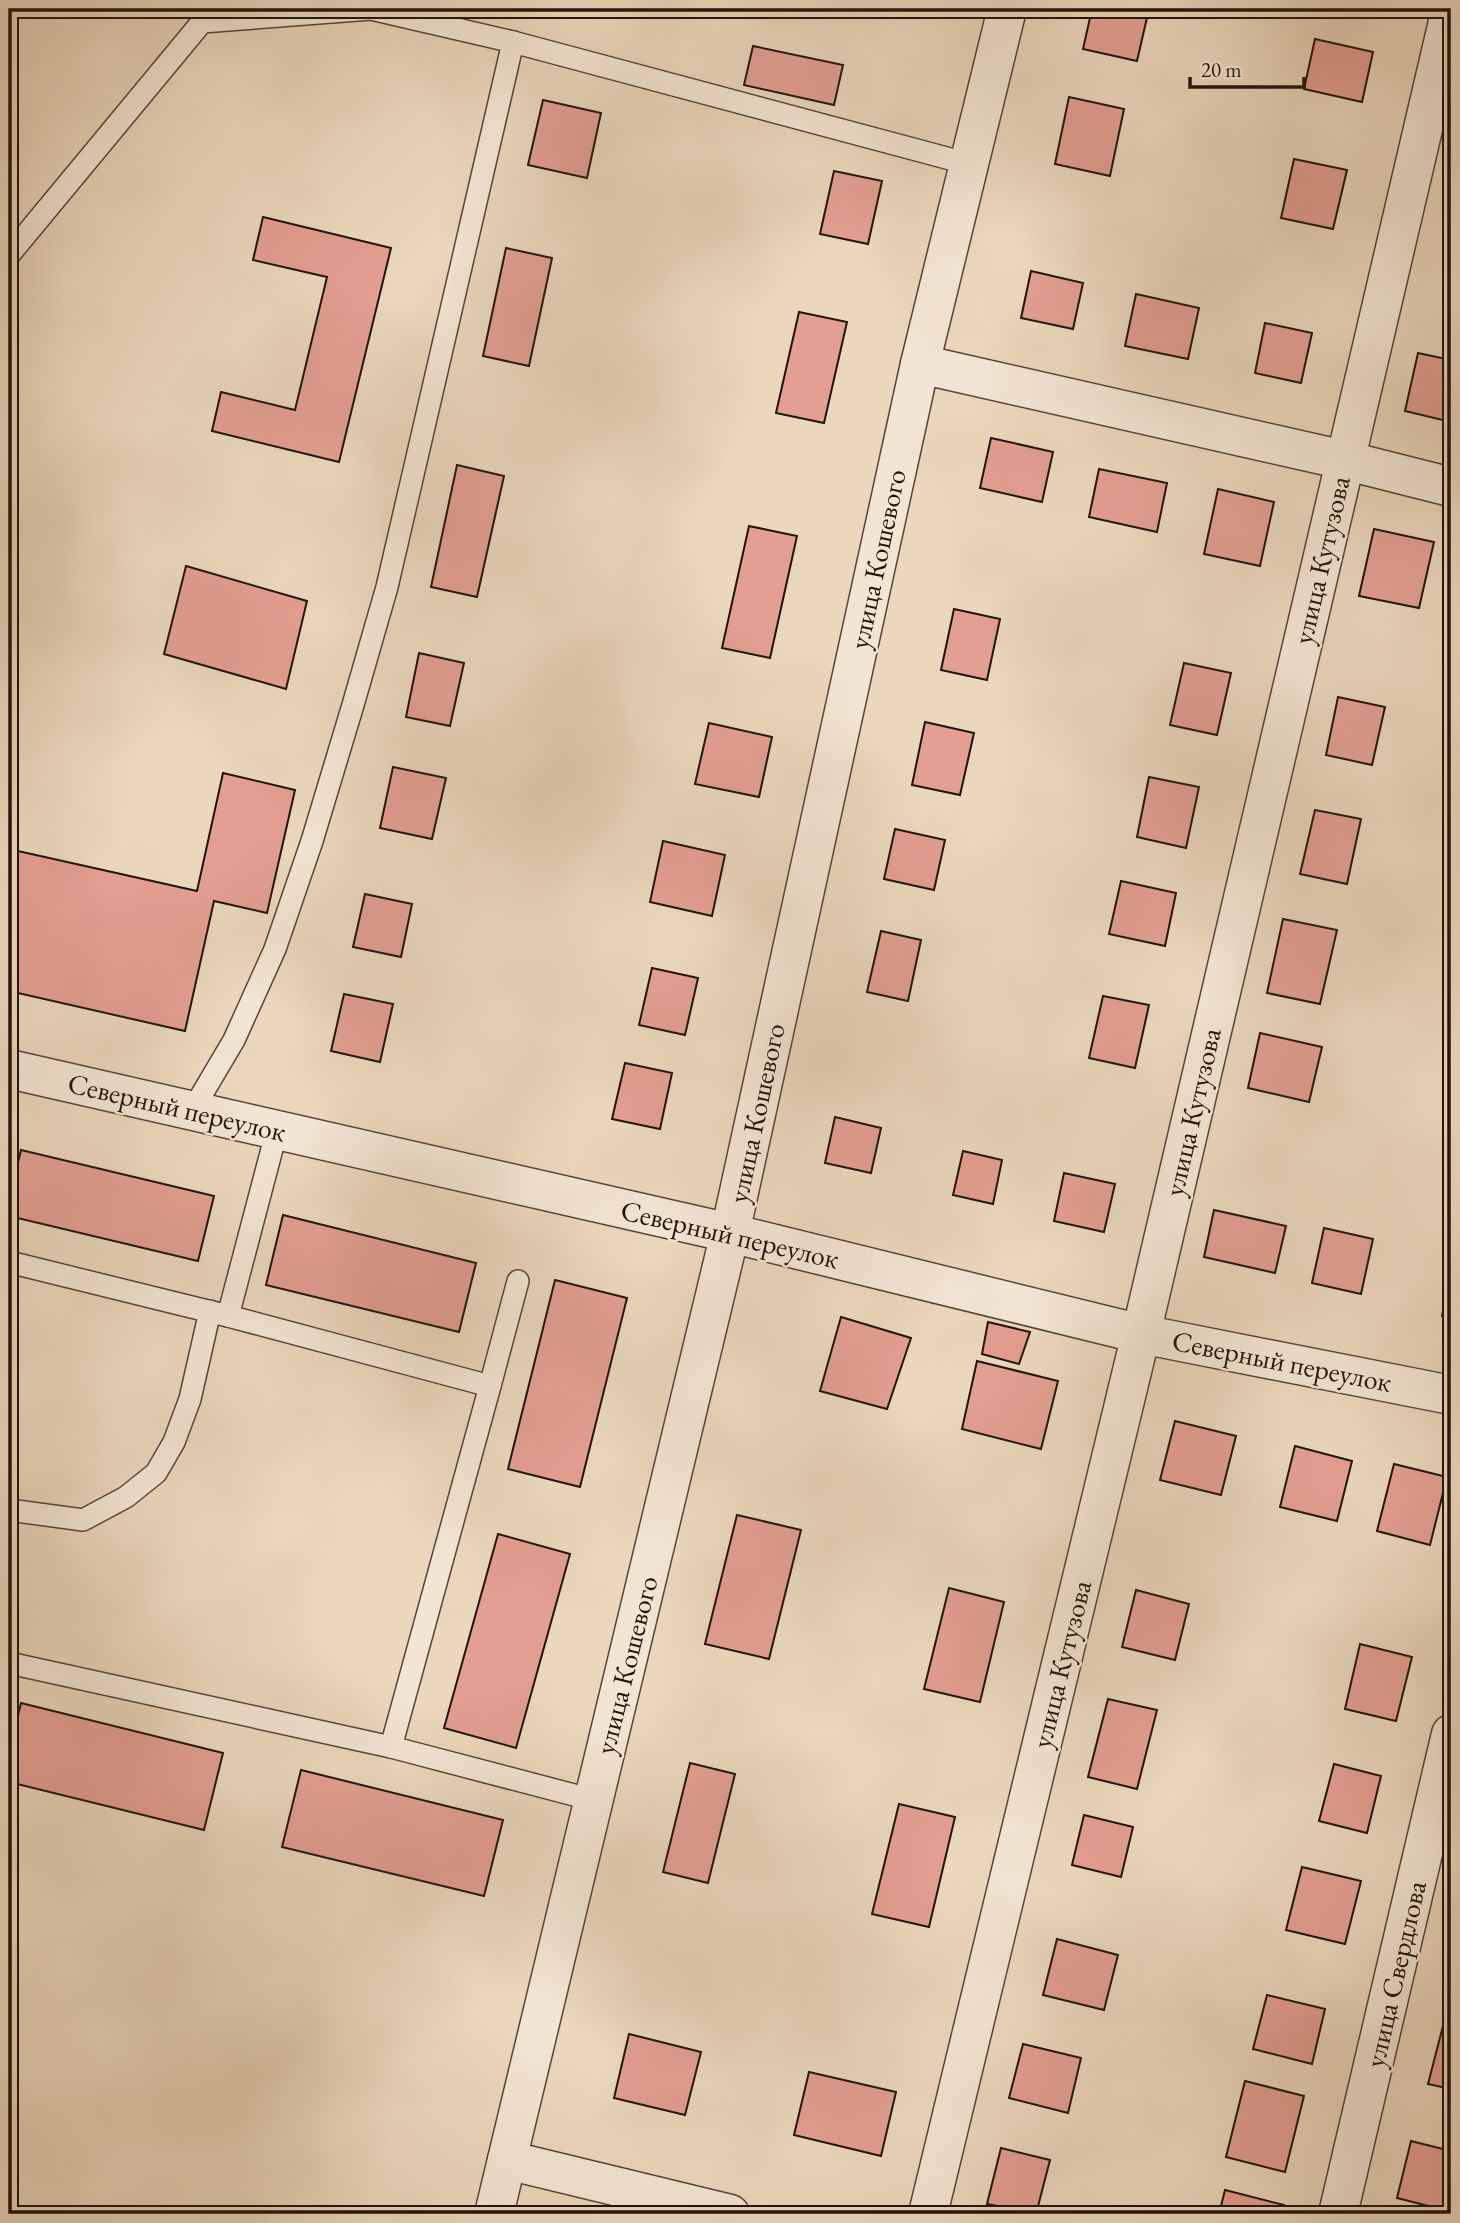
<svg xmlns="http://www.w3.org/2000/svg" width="1460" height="2223" viewBox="0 0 1460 2223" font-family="'EB Garamond',serif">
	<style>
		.building { fill: #e39f92; stroke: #20140e; stroke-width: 2 }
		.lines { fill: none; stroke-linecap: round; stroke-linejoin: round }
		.lane-casing { stroke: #53453a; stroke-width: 24 }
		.street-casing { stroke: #53453a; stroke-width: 41 }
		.lane { stroke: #f2e5d3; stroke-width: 21 }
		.street { stroke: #f2e5d3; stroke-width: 38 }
		.labels { text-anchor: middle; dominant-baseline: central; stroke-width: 5; stroke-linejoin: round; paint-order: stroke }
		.street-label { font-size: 28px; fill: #20140e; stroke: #f2e5d3 }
	</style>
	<rect width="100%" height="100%" fill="#ebd7bc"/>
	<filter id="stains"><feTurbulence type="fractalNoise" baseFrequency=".00286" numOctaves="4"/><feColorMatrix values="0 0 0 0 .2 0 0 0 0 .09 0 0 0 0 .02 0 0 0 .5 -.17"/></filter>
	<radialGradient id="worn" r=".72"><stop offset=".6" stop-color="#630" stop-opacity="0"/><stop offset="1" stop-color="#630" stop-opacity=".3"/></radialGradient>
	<g class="building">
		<polygon points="1092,9 1149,9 1137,61 1083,49"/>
		<polygon points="1315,39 1373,52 1362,102 1304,89"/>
		<polygon points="753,46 843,65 834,105 744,85"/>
		<polygon points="1069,97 1124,109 1110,176 1055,164"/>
		<polygon points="543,100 601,113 587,178 528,165"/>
		<polygon points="1294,159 1347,170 1333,229 1281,218"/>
		<polygon points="834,171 882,181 868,244 820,234"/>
		<polygon points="263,217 391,248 339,462 212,431 221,392 295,410 327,277 253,260"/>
		<polygon points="506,248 552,258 529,366 483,356"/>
		<polygon points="1031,271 1083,283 1073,329 1021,318"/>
		<polygon points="1136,294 1199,308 1188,359 1125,346"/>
		<polygon points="799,312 847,322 824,423 776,413"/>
		<polygon points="1265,323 1312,333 1301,383 1255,373"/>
		<polygon points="1418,353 1451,360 1451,422 1405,411"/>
		<polygon points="991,438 1053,452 1042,502 980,488"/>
		<polygon points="457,465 504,476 477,597 431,587"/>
		<polygon points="1099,469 1167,483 1157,532 1089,517"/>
		<polygon points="1218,489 1274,502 1260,566 1204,554"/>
		<polygon points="749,526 797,536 770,658 722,648"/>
		<polygon points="1374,529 1434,542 1419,608 1359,596"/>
		<polygon points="186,566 307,601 286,689 164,654"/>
		<polygon points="954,609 1000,619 987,680 941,670"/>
		<polygon points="419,653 464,663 450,726 406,717"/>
		<polygon points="1184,663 1231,673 1217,735 1170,725"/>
		<polygon points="1338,697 1385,707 1372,765 1326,755"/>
		<polygon points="925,722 974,733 960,795 912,785"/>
		<polygon points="709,723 772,737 759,797 695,784"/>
		<polygon points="393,767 446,778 432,839 380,828"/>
		<polygon points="223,773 295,790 267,913 214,901 185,1031 9,991 9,849 197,891"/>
		<polygon points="1149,777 1199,787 1186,848 1137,837"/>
		<polygon points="1315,810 1361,819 1347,884 1300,874"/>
		<polygon points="895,829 945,840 934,890 884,879"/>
		<polygon points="663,841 725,855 712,916 650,902"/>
		<polygon points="1121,881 1176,893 1165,946 1109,934"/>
		<polygon points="365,894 412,904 401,957 353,947"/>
		<polygon points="1283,919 1337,930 1320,1004 1267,993"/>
		<polygon points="881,931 921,940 908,1001 867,992"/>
		<polygon points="652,968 698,978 685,1035 639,1025"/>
		<polygon points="344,994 393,1004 380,1062 331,1051"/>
		<polygon points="1103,996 1149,1005 1135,1068 1089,1058"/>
		<polygon points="1260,1033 1322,1047 1309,1102 1248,1088"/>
		<polygon points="625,1063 672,1073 660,1129 612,1119"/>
		<polygon points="835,1117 881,1128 871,1173 825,1163"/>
		<polygon points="21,1150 214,1196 198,1261 9,1216 9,1200"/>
		<polygon points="963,1151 1002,1160 993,1204 953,1195"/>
		<polygon points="1064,1173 1115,1184 1104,1232 1054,1221"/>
		<polygon points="1214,1210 1286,1226 1275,1273 1204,1257"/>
		<polygon points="283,1215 476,1263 459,1332 266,1285"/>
		<polygon points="1324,1228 1373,1239 1361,1294 1312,1283"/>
		<polygon points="1451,1272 1451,1318 1442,1316"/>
		<polygon points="555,1280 627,1298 580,1487 508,1469"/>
		<polygon points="841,1317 911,1338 887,1409 820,1391"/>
		<polygon points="988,1322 1030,1332 1019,1364 982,1354"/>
		<polygon points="977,1361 1058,1381 1041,1449 962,1429"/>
		<polygon points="1175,1421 1236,1436 1221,1495 1160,1480"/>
		<polygon points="1295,1446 1352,1461 1337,1521 1280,1507"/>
		<polygon points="1394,1464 1447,1477 1430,1545 1377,1531"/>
		<polygon points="737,1515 801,1530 769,1659 705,1644"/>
		<polygon points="498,1534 570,1554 516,1748 444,1728"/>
		<polygon points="949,1588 1004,1602 980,1702 924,1689"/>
		<polygon points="1136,1590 1189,1604 1175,1660 1122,1647"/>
		<polygon points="1360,1644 1412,1657 1396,1721 1345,1709"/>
		<polygon points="1108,1699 1157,1710 1137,1789 1088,1777"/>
		<polygon points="21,1703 223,1753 204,1830 9,1782 9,1753"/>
		<polygon points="690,1763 735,1774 708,1883 663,1872"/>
		<polygon points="1334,1764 1381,1776 1367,1833 1319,1821"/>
		<polygon points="301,1770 503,1820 484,1896 282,1847"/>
		<polygon points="899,1804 955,1817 929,1927 872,1914"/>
		<polygon points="1084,1815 1133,1827 1121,1877 1072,1865"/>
		<polygon points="1302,1867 1361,1881 1345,1944 1286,1930"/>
		<polygon points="1057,1939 1118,1955 1104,2010 1043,1995"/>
		<polygon points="1267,1995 1325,2009 1312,2064 1253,2049"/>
		<polygon points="1443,2026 1451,2028 1451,2089 1428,2084"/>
		<polygon points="629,2034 701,2052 685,2115 614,2098"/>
		<polygon points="1023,2044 1081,2058 1068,2113 1009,2098"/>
		<polygon points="809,2072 896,2092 881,2156 794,2135"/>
		<polygon points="1245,2081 1304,2096 1285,2172 1226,2157"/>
		<polygon points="1411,2141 1451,2151 1451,2182 1444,2210 1397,2198"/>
		<polygon points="1001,2148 1050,2160 1036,2214 987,2204"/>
		<polygon points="1225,2190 1284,2205 1282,2214 1219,2214"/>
	</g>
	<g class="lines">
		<g class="lane-casing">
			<g id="lane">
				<polyline points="9,255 202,22 371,9 513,42 969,164"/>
				<polyline points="192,1111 234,1040 275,949 312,841 353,705 387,587 513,42"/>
				<polyline points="9,1262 228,1316 277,1130"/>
				<polyline points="228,1316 490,1386 518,1281"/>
				<polyline points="490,1386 391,1747 593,1800"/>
				<polyline points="9,1510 83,1520 126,1497 156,1473 174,1442 190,1399 210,1311"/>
				<polyline points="9,1663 391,1747"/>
			</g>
		</g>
		<g class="street-casing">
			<g id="street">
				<polyline points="920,364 1344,460 1451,487"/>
				<polyline points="9,1069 730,1233 1141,1334 1451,1395"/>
				<polyline points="507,2160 730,2214"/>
				<polyline points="494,2214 730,1233 920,364 1007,9"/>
				<polyline points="928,2214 1141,1334 1451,9"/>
				<polyline points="1338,2214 1451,1734"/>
			</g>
		</g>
		<use href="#lane" class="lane"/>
		<use href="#street" class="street"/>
	</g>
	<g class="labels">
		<g class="street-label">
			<text transform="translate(877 559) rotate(-78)">улица Кошевого</text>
			<text transform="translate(1321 560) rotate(-77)">улица Кутузова</text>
			<text transform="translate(177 1107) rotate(13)">Северный переулок</text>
			<text transform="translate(1192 1112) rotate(-77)">улица Кутузова</text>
			<text transform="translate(756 1113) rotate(-78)">улица Кошевого</text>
			<text transform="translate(730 1234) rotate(13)">Северный переулок</text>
			<text transform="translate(1282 1361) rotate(11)">Северный переулок</text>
			<text transform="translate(1061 1664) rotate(-76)">улица Кутузова</text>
			<text transform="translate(626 1665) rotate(-76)">улица Кошевого</text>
			<text transform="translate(1395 1974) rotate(-77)">улица Свердлова</text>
		</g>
	</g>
	<rect width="1460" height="2223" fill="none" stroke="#ebd7bc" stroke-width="35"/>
	<rect x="10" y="10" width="1439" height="2202" fill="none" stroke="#20140e" stroke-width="3.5"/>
	<rect x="18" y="18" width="1425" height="2188" fill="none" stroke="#20140e" stroke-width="2"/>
	<path d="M1190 77v10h114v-10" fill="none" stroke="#20140e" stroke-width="3.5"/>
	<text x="1201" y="77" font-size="21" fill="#20140e" stroke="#f2e5d3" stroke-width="5" paint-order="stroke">20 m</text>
	<rect width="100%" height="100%" filter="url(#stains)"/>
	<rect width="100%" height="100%" fill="url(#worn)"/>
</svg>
